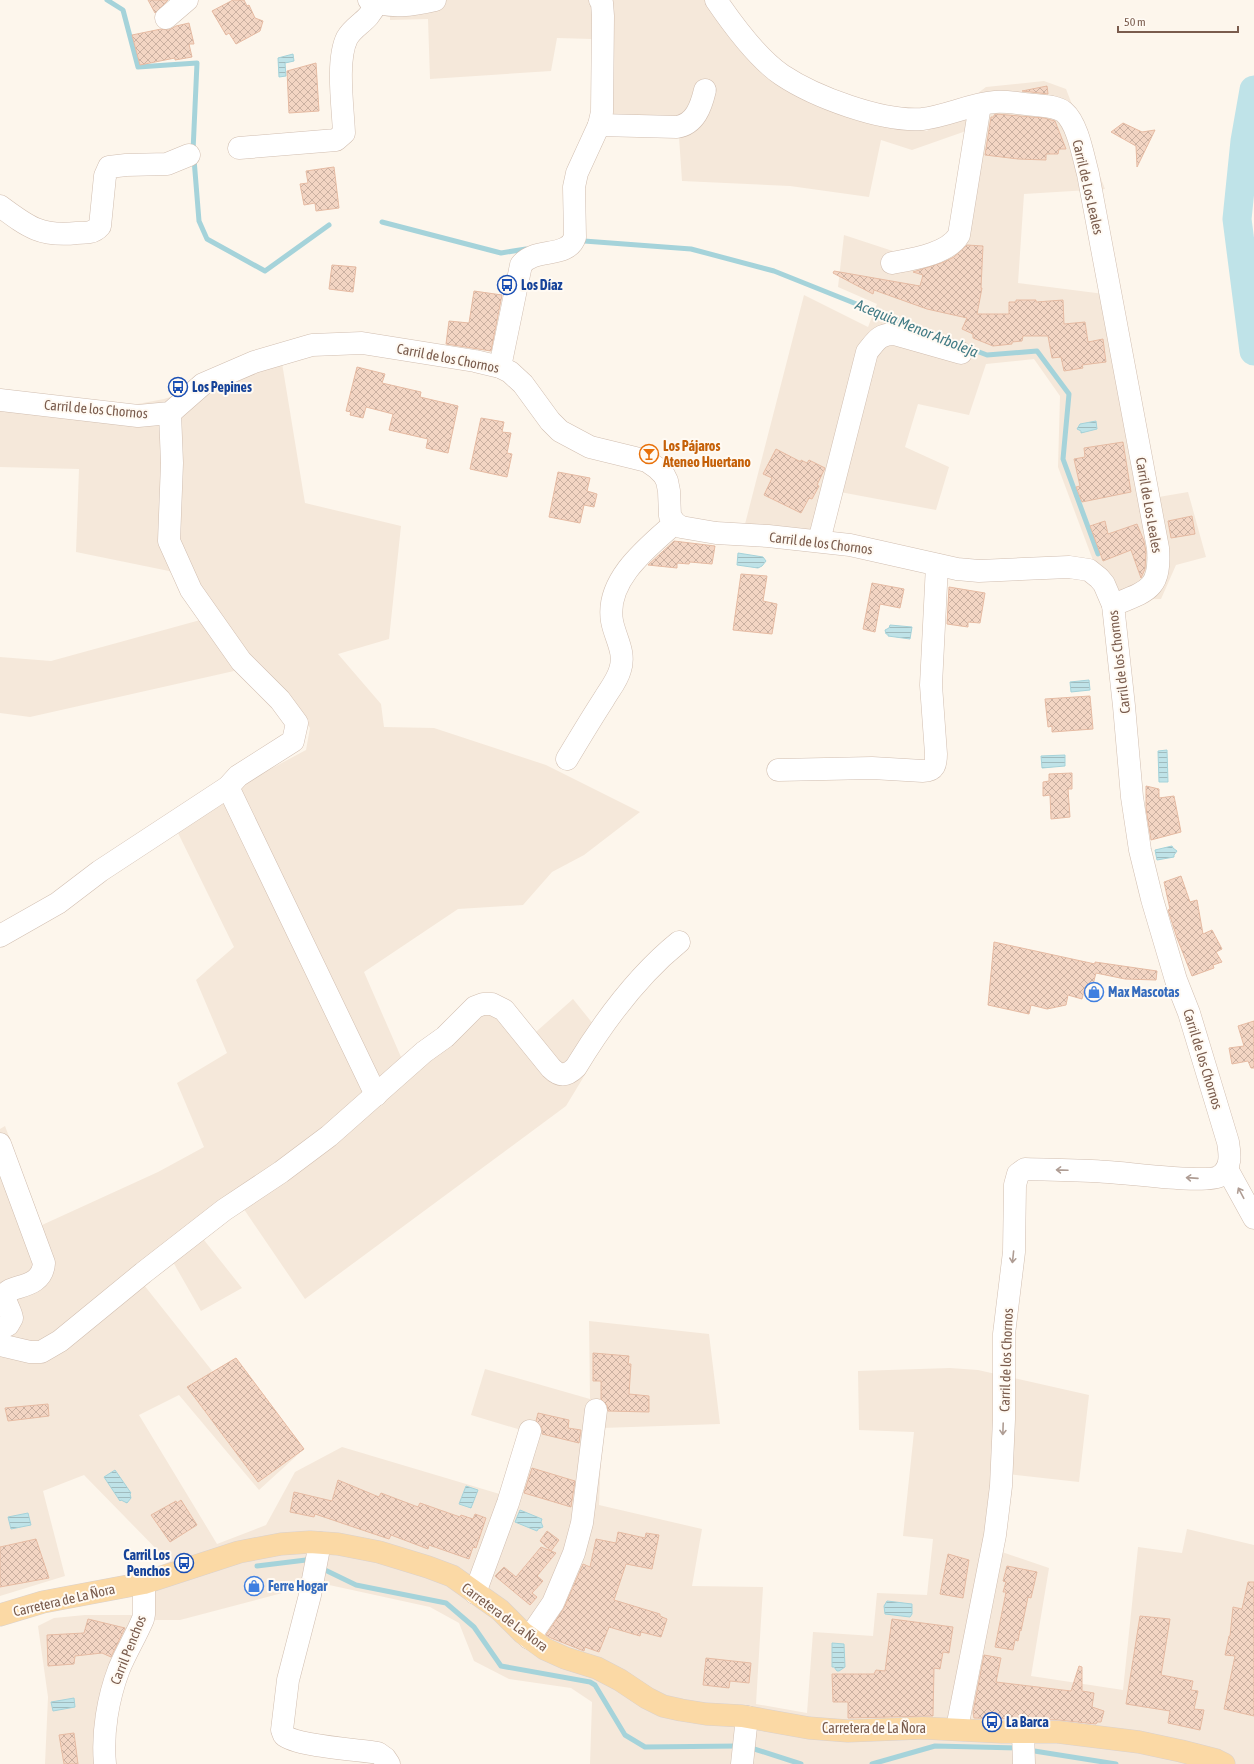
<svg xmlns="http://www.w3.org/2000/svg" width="1254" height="1764" viewBox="0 0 1254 1764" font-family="'Asap Condensed',sans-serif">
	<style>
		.residential { fill: #f5e8da }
		.water { fill: url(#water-rules); stroke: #a5d3da }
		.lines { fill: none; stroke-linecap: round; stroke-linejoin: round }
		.stream { stroke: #a5d3da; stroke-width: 5 }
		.river { stroke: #bfe3e8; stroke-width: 29 }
		.building { fill: url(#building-cross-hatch); stroke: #e6bba3 }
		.minor-casing { stroke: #d1beb0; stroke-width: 23 }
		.major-casing { stroke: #dad1cd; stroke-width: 23 }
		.minor { stroke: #fff; stroke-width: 22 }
		.major { stroke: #fbd9a5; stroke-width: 22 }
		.oneway { stroke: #af9d94 }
		.labels { text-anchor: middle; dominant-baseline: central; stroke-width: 4; stroke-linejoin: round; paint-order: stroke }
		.street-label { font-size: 14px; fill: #7a5c4d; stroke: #fffaf3 }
		.transit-label { font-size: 14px; font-weight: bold; fill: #164399; stroke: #fffaf3; text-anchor: start }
		.food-label { font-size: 14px; font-weight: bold; fill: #c56008; stroke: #fffaf3; text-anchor: start }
		.shop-label { font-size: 14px; font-weight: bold; fill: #366cbe; stroke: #fffaf3; text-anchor: start }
		.water-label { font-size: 15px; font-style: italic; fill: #437c86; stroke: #fffaf3 }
	</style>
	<defs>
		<pattern id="water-rules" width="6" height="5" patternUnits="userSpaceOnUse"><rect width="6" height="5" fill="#bfe3e8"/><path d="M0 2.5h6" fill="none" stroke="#a0bbbe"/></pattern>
		<pattern id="building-cross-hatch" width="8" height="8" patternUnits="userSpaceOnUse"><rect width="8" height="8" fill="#f3d5c3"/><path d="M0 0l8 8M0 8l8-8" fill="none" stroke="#cab0a1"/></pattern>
	</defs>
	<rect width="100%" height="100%" fill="#fdf6ec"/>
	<g class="residential">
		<polygon points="390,0 715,0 750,62 854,120 927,131 986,87 1044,81 1066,89 1105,189 1024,194 1018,283 1104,294 1141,500 1188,492 1206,557 1176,565 1161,599 1100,600 1094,563 1058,467 1060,396 1034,359 986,364 969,415 918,404 905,447 949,467 936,510 840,492 829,534 744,528 804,295 868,327 877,304 838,287 844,235 905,255 950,236 966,131 912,150 881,140 869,197 790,186 682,181 679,137 606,136 592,39 557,38 551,71 430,79 428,19 390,20"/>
		<polygon points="282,363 305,503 401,526 389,639 338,654 381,704 384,727 434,728 546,765 640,812 584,855 552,872 523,905 458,909 364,972 401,1057 456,1015 483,1004 528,1039 573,999 606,1040 566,1106 305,1299 235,1196 204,1240 242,1288 201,1311 173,1262 144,1285 213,1372 236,1358 304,1449 259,1490 179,1395 139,1415 217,1544 266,1525 295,1472 342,1447 503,1495 521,1430 471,1415 485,1369 590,1399 589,1321 709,1334 720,1424 602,1428 599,1505 702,1529 692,1586 763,1587 756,1704 807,1713 813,1632 873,1636 877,1593 927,1595 933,1539 903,1536 914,1432 859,1430 858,1371 950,1368 978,1370 1089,1395 1079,1482 1008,1474 999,1551 1049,1568 1031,1676 1123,1690 1138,1547 1182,1553 1187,1529 1254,1545 1254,1764 590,1764 592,1702 571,1688 509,1679 474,1661 459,1623 430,1607 320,1583 180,1620 155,1620 139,1574 169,1562 84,1475 43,1491 65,1576 0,1596 0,1129 5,1126 42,1225 158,1172 204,1147 177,1083 227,1053 196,980 234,947 178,833 248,781 306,750 310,728 232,632 169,571 76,552 79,469 0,467 0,392 122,407 164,399 252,371"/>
		<polygon points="204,619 234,671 30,717 0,713 0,657 51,661"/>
		<polygon points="85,1615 134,1615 97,1764 45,1764 48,1697 38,1626 54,1618"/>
	</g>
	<g class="water">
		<polygon points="293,54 294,61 285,63 286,76 279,77 278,58"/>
		<polygon points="1096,421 1097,429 1081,433 1081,431 1077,429 1080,424"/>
		<polygon points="738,553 763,557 766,561 762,566 758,568 737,565"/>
		<polygon points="890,625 912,627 910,639 888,636 888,634 886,634 885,630 889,628"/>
		<polygon points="1089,680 1090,690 1071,692 1070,682"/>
		<polygon points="1167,750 1168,782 1159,782 1158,751"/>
		<polygon points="1065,755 1065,766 1042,768 1041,756"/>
		<polygon points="1172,846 1173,848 1177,851 1174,855 1174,857 1157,860 1155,850"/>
		<polygon points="115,1470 131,1493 130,1494 131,1498 127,1503 121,1500 120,1501 104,1477"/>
		<polygon points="466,1486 478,1490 471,1508 459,1504"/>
		<polygon points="520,1510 542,1519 541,1522 543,1527 538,1529 537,1531 515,1522"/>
		<polygon points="28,1513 31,1525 11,1529 8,1517"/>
		<polygon points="887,1601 912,1604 912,1614 910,1617 885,1614 884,1606"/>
		<polygon points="832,1643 844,1644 845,1667 839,1671 837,1671 834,1667 832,1667"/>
		<polygon points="74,1698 75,1707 53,1711 51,1702"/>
	</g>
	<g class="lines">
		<g class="stream">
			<polyline points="107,0 123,10 138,67 197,63 193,151"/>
			<polyline points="194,159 199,221 207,239 265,271 329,225"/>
			<polyline points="382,222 501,253 526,249"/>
			<polyline points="584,241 691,249 774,271 934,335"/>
			<polyline points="966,347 987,355 1037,351 1069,394 1063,459 1098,554"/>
			<polyline points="257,1566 306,1560 311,1563"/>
			<polyline points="321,1568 356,1585 446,1603 474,1627 501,1666 590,1682 595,1685 625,1735 645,1747 738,1746"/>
			<polyline points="748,1747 801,1764"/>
			<polyline points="1028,1750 1116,1764"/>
			<polyline points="872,1764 935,1746 1019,1748"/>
		</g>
		<polyline class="river" points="1254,90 1245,141 1237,219 1254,351"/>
	</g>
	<g class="building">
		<polygon points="148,0 168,0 155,13"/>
		<polygon points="233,0 244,0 247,6 249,5 255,18 263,21 260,31 236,44 229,33 226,35 212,11"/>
		<polygon points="189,23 194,44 189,44 192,57 175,60 175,58 140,65 132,35 161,29 169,30 176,26"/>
		<polygon points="316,63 319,111 289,113 287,71"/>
		<polygon points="1047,86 1048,94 1022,91"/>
		<polygon points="996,114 1044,118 1055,121 1066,149 1059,149 1058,154 1046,154 1046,160 1018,159 985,155 991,117 994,117 994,115"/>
		<polygon points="1123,123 1142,132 1155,130 1137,167 1136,146 1111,132"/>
		<polygon points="334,167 339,208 316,211 315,203 304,205 300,184 308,183 306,171"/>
		<polygon points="967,245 983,246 981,288 982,288 977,314 1009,314 1009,302 1016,302 1016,300 1036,300 1036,302 1063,300 1064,324 1085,322 1088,342 1103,339 1106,362 1082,365 1083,368 1064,371 1061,357 1052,358 1048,336 1023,336 1022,341 1012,342 1012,344 993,346 973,338 973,334 962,329 967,318 927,309 874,290 873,294 833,273 834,271 920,286 923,275 913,272 944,262 954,257"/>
		<polygon points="332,265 356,267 353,292 329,289"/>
		<polygon points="474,291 502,295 491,351 446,344 449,321 469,323"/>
		<polygon points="357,367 385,374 382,383 421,392 420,397 458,406 448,453 426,448 428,439 389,430 393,414 366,407 363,418 350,415 351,412 346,411"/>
		<polygon points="481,418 504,422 502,432 511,433 507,453 512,454 507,477 470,469"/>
		<polygon points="1123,442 1131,492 1082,502 1076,487 1080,486 1074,459 1085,457 1084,448"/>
		<polygon points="776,449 801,462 801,460 807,463 809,460 825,468 817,485 819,486 812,499 809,498 801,513 764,495 772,478 763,474"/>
		<polygon points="558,472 590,478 587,491 597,494 594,507 584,505 580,523 549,517"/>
		<polygon points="1192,516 1195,534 1171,538 1168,521"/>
		<polygon points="1105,521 1108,534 1137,524 1144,541 1146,552 1145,569 1141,578 1131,550 1103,561 1090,526"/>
		<polygon points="674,541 715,546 712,564 690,562 689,564 677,563 677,568 648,565"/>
		<polygon points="741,574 767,576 763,601 777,604 772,634 733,630"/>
		<polygon points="872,583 904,589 900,608 880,604 875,632 863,629"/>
		<polygon points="949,587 985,593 980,623 968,622 968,627 947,624"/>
		<polygon points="1090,696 1093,729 1052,732 1052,726 1048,727 1045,699"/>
		<polygon points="1072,773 1072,789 1068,789 1070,817 1051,819 1050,795 1043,796 1043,782 1049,781 1049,774"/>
		<polygon points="1146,786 1159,789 1159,798 1174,796 1181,832 1151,840 1146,808"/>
		<polygon points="1181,876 1190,902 1197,900 1203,934 1212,930 1222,949 1216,952 1222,962 1213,965 1214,968 1192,976 1177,938 1168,910 1170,909 1164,882"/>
		<polygon points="994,942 1095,964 1095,962 1157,971 1156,980 1125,979 1096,973 1092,988 1085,987 1082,999 1068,995 1066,1005 1047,1009 1031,1005 1029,1014 988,1005"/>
		<polygon points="1254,1021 1254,1068 1251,1068 1248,1061 1232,1064 1229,1048 1244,1046 1238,1026"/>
		<polygon points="593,1353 629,1356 628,1364 631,1364 629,1394 649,1396 649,1412 608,1411 607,1405 601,1399 601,1381 593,1381"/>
		<polygon points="236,1358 304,1449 258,1482 187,1387"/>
		<polygon points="48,1404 49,1416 8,1421 5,1408"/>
		<polygon points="538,1413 569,1420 568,1428 581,1430 579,1443 542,1434 542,1428 536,1421"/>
		<polygon points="532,1468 575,1481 571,1507 524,1493"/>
		<polygon points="338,1480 379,1497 381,1493 418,1507 420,1503 460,1517 461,1515 473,1519 475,1514 486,1518 476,1548 473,1547 469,1559 429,1545 428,1549 391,1535 389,1539 315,1514 314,1517 290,1512 294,1492 332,1501"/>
		<polygon points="181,1500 197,1525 170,1542 151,1515 176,1501 177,1503"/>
		<polygon points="547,1531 559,1540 551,1551 540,1541"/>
		<polygon points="618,1532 645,1538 646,1533 659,1535 652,1569 626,1564 614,1600 660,1614 660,1616 667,1619 661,1637 641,1632 640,1636 609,1627 599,1652 585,1647 584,1651 551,1638 546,1635 564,1608 583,1564 590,1567 596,1539 616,1543"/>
		<polygon points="36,1539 49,1578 0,1587 0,1547"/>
		<polygon points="541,1547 556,1553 537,1576 543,1581 532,1593 537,1597 530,1605 495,1576 504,1567 516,1577"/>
		<polygon points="948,1554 969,1560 963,1598 940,1594"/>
		<polygon points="1007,1566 1037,1572 1031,1598 1028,1597 1021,1631 1020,1630 1018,1641 1015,1640 1013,1650 995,1647 1006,1592 1003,1592 1006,1582 1003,1581"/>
		<polygon points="1248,1582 1254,1582 1254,1716 1224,1709 1235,1656 1225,1655 1229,1636 1230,1636 1233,1607 1242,1609"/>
		<polygon points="1140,1616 1170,1619 1161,1675 1193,1681 1191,1690 1198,1691 1194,1709 1204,1710 1200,1730 1168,1723 1170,1711 1126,1704"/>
		<polygon points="88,1619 125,1628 111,1657 102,1653 75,1656 74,1664 48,1666 47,1635 84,1633"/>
		<polygon points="892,1619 953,1627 949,1653 943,1652 940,1669 934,1668 933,1716 848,1718 848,1702 833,1702 832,1674 874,1674 876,1670 885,1671"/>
		<polygon points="984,1655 1001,1658 996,1682 1071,1691 1079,1666 1082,1667 1082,1691 1094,1693 1092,1707 1104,1711 1101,1722 1097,1722 1096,1724 1058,1720 974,1718 973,1712"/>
		<polygon points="706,1658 751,1663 749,1683 730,1681 729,1688 703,1685"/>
		<polygon points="74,1733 78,1764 64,1764 59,1735"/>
	</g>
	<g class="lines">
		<g class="minor-casing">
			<g id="minor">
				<path d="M369 0C390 9 414 5 435 0"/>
				<path d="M716 0C733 25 757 58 782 75 815 97 882 122 922 119 947 116 970 104 995 102 1008 101 1022 104 1035 105 1044 106 1056 106 1064 112 1078 124 1083 156 1088 174L1158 548C1161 589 1148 591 1113 605"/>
				<polyline points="166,18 187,0"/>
				<path d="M599 125 677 127C695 124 701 107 705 90"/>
				<path d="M239 148 336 140 344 133C343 108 336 60 347 38 355 24 369 22 376 3"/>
				<path d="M0 206C28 227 41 237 77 233 86 233 94 233 100 226L105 176 109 167 126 165 167 164 189 155"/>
				<path d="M892 263C913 259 948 254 959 235L980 105"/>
				<path d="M500 367 521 265C534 247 568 259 575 237L574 187 577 173 599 125 602 112 603 16 602 3 600 0"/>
				<path d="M0 400 138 416 170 413 203 384 254 362 312 345 362 343 475 361 500 367 510 372 523 384 550 421 560 431 590 447 635 458 647 461 657 468 664 475 667 481 669 491 670 516 675 523 681 527 716 533 768 536 850 545 957 569 979 571 1069 567 1089 570 1099 578 1104 584 1113 605 1124 706 1132 797 1140 850 1152 899 1176 980 1189 1013 1228 1142C1230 1154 1232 1168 1220 1176 1207 1184 1128 1173 1108 1172 1080 1170 1052 1170 1025 1169L1018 1174 1015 1185 1014 1252 1004 1334V1419L1001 1486 995 1535 957 1728"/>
				<polyline points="170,413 172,463 169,541 191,590 241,661 280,700 297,723 293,741 238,776 228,787 376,1095"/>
				<path d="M819 541 867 352C876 341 879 334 894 334L961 353"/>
				<path d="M567 759C579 739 591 719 604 699 609 690 617 681 620 670 626 652 615 638 612 621 605 580 648 547 675 523"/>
				<path d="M778 770 872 768 923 771C935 771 936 764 936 754L931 685 937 565"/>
				<polyline points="0,936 58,903 100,871 228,787"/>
				<path d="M0 1144 44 1263C42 1292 5 1283 5 1297 6 1305 11 1311 12 1318L8 1325 0 1329"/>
				<polyline points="1227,1169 1254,1218"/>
				<path d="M0 1345 30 1352H41L60 1341 143 1273 224 1210 281 1172 329 1136 424 1052 445 1037 475 1007 483 1004H492L504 1010 551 1068C560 1077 567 1076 576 1067 604 1021 637 976 679 942"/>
				<path d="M320 1543 310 1595 288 1680 282 1730C283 1732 283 1734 284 1735 295 1746 361 1750 378 1753L385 1758 389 1764"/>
				<polyline points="475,1593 508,1503 530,1431"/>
				<polyline points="529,1638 553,1603 574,1553 582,1523 596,1410"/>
				<polyline points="1023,1731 1024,1764"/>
				<path d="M105 1764C102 1733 108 1698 119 1669 126 1652 136 1636 143 1619L144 1614V1583"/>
				<polyline points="742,1764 747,1717"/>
			</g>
		</g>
		<g class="major-casing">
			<polyline id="major" points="0,1615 43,1602 144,1583 239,1552 281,1544 310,1542 338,1544 379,1552 428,1567 452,1576 500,1610 523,1633 545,1649 565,1658 597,1668 620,1680 647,1698 663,1706 681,1710 706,1714 742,1716 809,1728 848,1731 923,1728 1002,1732 1058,1732 1139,1742 1181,1751 1216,1760 1224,1764"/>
		</g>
		<use href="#minor" class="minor"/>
		<use href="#major" class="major"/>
	</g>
	<defs><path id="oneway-shaft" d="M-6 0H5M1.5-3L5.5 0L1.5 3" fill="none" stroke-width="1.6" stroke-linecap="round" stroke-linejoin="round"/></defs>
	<g class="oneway">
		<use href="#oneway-shaft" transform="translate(1062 1170) rotate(-178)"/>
		<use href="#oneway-shaft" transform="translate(1192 1178) rotate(-176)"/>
		<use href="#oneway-shaft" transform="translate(1241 1193) rotate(-118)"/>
		<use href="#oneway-shaft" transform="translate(1013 1257) rotate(96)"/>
		<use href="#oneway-shaft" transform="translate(1003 1429) rotate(92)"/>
	</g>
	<defs>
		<g id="bus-ring" transform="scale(1)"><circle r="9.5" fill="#fffaf3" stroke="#1a4fb4" stroke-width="1.5"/><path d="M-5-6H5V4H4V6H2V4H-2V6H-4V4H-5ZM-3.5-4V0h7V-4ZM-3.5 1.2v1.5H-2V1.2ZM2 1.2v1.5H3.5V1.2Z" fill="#1a4fb4"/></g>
		<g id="bar-ring" transform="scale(1)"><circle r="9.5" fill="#fffaf3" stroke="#e8710a" stroke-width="1.5"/><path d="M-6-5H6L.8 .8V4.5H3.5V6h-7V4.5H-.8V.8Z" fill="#e8710a"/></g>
		<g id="shop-ring" transform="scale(1)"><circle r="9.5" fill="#fffaf3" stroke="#3f7fe0" stroke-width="1.5"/><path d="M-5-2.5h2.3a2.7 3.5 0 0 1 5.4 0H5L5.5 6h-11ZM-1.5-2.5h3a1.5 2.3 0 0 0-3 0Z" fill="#3f7fe0"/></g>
	</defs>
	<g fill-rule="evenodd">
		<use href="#bus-ring" x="507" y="285"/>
		<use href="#bus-ring" x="178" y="387"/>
		<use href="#bar-ring" x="649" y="454"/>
		<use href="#shop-ring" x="1094" y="992"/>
		<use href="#bus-ring" x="184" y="1563"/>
		<use href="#shop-ring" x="254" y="1586"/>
		<use href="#bus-ring" x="992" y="1722"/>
	</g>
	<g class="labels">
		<g class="street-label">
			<text transform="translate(1088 187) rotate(77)">Carril de Los Leales</text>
			<text transform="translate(448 358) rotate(11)">Carril de los Chornos</text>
			<text transform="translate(96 409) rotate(5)">Carril de los Chornos</text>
			<text transform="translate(1149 505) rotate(80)">Carril de Los Leales</text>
			<text transform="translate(821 543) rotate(7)">Carril de los Chornos</text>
			<text transform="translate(1119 662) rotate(-97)">Carril de los Chornos</text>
			<text transform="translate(1203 1059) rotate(73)">Carril de los Chornos</text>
			<text transform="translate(1006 1360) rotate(-88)">Carril de los Chornos</text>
			<text transform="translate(64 1600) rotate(-13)">Carretera de La Ñora</text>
			<text transform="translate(505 1617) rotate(37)">Carretera de La Ñora</text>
			<text transform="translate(128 1650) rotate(-68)">Carril Penchos</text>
			<text x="874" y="1728">Carretera de La Ñora</text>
		</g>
		<g class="transit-label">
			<text x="521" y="285">Los Díaz</text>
			<text x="192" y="387">Los Pepines</text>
			<text x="170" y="1555" text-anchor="end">Carril Los<tspan x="170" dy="16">Penchos</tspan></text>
			<text x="1006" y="1722">La Barca</text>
		</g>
		<g class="food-label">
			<text x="663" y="446">Los Pájaros<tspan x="663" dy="16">Ateneo Huertano</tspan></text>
		</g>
		<g class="shop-label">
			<text x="1108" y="992">Max Mascotas</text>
			<text x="268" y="1586">Ferre Hogar</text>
		</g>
		<g class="water-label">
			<text transform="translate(917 328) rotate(22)">Acequia Menor Arboleja</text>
		</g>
	</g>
	<path d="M1118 26v6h120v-6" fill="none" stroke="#7a5c4d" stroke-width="2"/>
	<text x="1124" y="26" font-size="12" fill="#7a5c4d" stroke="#fffaf3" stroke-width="3" paint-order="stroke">50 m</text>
</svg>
